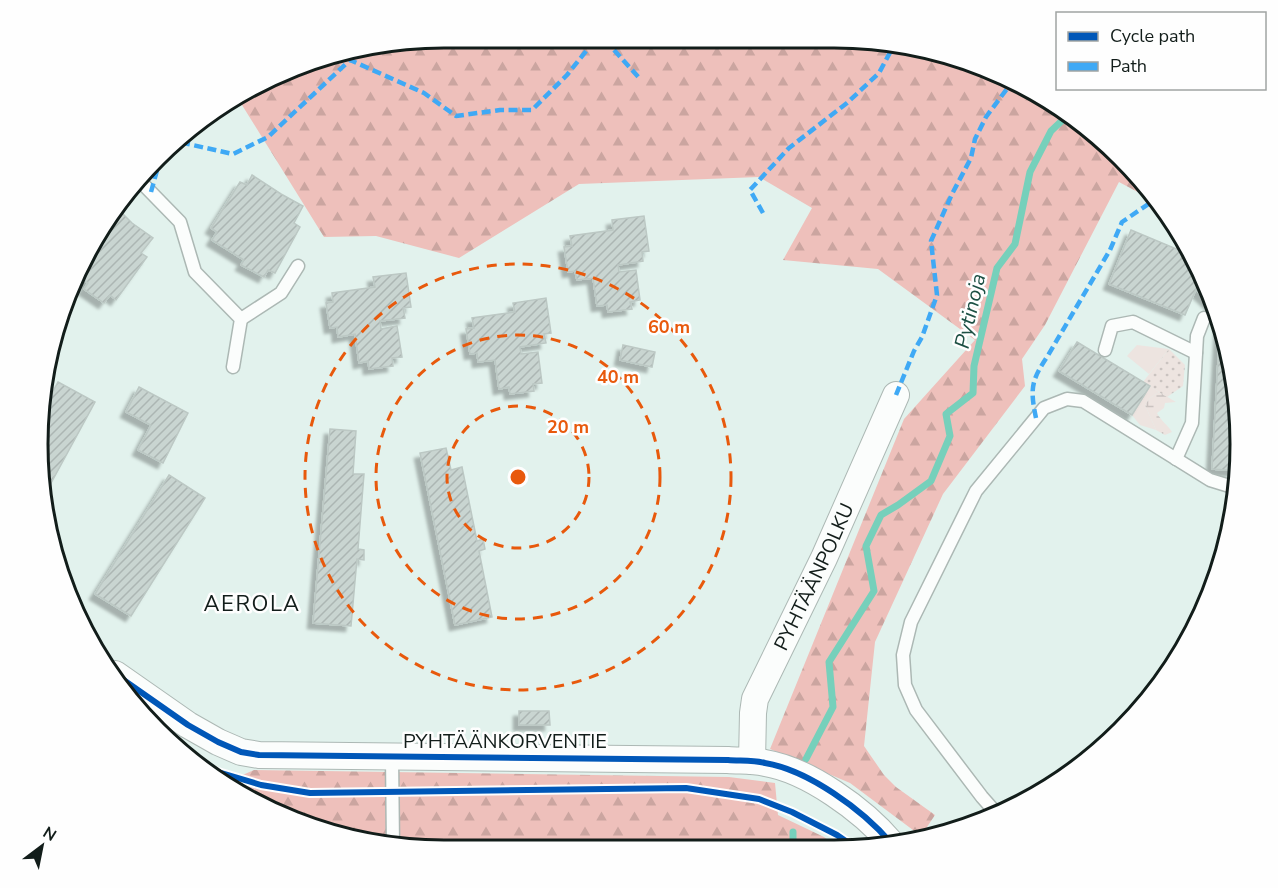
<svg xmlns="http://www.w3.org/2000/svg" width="1278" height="888" viewBox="0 0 1278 888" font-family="'Nunito Sans',sans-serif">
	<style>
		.grass { fill: #ede4e0 }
		.forest { fill: url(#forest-firs) }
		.wetland { fill: url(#wetland-marsh) }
		.park { fill: url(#park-dots) }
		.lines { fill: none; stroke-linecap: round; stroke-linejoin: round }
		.stream { stroke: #76d0bb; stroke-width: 7 }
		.building { fill: url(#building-hatch); stroke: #bcc8c4; stroke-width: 1.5; filter: url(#shadow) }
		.lane-casing { stroke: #acb8b4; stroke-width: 15 }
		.street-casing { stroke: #acb8b4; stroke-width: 28 }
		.lane { stroke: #fbfdfc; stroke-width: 12 }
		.street { stroke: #fbfdfc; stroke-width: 26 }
		.quiet { stroke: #3fa9f5; stroke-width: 4.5; stroke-dasharray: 9 4.5; stroke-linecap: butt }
		.cycleway-casing { stroke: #fefefe; stroke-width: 10 }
		.cycleway { stroke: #0057b8; stroke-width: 6 }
		.ring { fill: none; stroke: #e8590c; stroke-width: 3; stroke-dasharray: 10 8 }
		.labels { text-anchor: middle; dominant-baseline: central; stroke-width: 5; stroke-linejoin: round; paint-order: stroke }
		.street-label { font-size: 20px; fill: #121d1a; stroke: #fefefe }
		.water-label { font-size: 21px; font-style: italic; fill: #1d5044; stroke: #fefefe }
		.quarter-label { font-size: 22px; letter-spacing: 1.5px; fill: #121d1a; stroke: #fefefe }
		.rim { fill: none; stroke: #121d1a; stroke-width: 3 }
		.centre { fill: #e8590c; stroke: #fefefe; stroke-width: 3 }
		.ring-label { font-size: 18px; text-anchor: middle; font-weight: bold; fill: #e8590c; stroke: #fefefe; stroke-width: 5; stroke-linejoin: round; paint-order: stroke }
	</style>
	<defs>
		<pattern id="forest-firs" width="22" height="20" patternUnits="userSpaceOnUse" patternTransform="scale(1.5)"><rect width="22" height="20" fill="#eec0bb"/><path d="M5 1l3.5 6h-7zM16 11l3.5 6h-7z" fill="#cba5a0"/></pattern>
		<pattern id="wetland-marsh" width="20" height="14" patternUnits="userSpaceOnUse" patternTransform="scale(1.5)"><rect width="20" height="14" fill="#ede4e0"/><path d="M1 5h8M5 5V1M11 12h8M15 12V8" fill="none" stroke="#cac3c0"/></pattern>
		<pattern id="park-dots" width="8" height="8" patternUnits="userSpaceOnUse" patternTransform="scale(1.5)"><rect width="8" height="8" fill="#ede4e0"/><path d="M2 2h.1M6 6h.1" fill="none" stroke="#cac3c0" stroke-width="1.8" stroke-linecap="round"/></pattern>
		<pattern id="building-hatch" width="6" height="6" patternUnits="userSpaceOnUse" patternTransform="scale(1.5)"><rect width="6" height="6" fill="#c9d5d1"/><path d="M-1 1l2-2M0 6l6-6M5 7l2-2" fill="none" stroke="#acb6b3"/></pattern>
		<filter id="shadow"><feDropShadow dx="-5.5" dy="5.5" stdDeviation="1.5" flood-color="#0004"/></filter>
	</defs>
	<rect width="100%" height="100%" fill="#e2f2ed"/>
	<g class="grass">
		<polygon points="1137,345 1169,349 1149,374 1127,356"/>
		<polygon points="1150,386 1159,392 1150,398 1145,405 1156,430 1140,425 1132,415"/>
	</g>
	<g class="forest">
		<polygon points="444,38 913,45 1037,92 1122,157 1160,204 1119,182 1045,325 1022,359 1025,386 943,494 875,642 864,746 884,775 896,787 935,815 921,836 850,783 770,749 904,419 975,340 878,269 783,260 812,208 759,177 579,184 459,258 376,236 324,237 237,97 338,51"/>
		<polygon points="254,770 729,777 775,783 778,815 824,837 834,844 516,849 480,841 475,850 444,850 364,843 288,819 222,784"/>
	</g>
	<path class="wetland" d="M1159 392 1176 402 1165 403 1164 408 1157 413C1161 421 1168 425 1172 432L1165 435 1156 430 1145 405 1150 398Z"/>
	<polygon class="park" points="1169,349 1185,365 1183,386 1167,397 1143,382"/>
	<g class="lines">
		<g class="stream">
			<polyline points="806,759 833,707 829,662 874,591 866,546 881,515 898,505 931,481 950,436 946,414 973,393 974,366 997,268 1015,244 1030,172 1051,131 1068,115"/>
			<polyline points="793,845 793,832"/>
		</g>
	</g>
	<g class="building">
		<polygon points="252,175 281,194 303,206 294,223 300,227 275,273 268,270 264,277 241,265 244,260 212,240 217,232 211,228 240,182 247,185"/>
		<polygon points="118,209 132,223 153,238 141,253 147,257 116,300 110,295 104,303 84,289 88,283 77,275"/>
		<polygon points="644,216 649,251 642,252 643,261 618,265 619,272 636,270 640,300 630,302 632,309 608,312 607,305 597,306 593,278 577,280 575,271 568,272 564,247 572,246 570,236 613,230 612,220"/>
		<polygon points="1131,230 1191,255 1202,275 1185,315 1109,284"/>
		<polygon points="406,273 411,307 403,308 405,318 380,321 381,329 397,326 402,357 392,358 393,366 369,369 368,361 359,363 355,334 338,337 337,327 330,328 326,303 333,302 332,293 375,287 373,277"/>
		<polygon points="1202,275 1210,289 1216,309 1196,290"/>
		<polygon points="546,298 551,333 544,334 546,343 520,347 521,354 538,352 542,383 533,384 534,391 510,394 509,387 499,389 495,360 478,362 477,353 470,354 466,329 474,328 472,318 515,312 513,303"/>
		<polygon points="1220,324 1233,365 1240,444 1238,471 1212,469"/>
		<polygon points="1077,342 1150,386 1132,415 1059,371"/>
		<polygon points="623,345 655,352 652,367 620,360"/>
		<polygon points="58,382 95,402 44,496 42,412"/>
		<polygon points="139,387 188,413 163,463 138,450 151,425 126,412"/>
		<polygon points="330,429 356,431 353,474 364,474 358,549 364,550 364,560 357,559 351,626 313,623"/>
		<polygon points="446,448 451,470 462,467 477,541 483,539 485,549 479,551 492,617 455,625 420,453"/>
		<polygon points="169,475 205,498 131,616 95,594"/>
		<polygon points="519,711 549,711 550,725 519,725"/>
	</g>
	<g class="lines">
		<g class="lane-casing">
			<g id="lane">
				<polyline points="137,178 180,222 195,272 241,319 233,367"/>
				<polyline points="241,319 281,293 298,266"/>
				<polyline points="1105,350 1112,326 1133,322 1196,353"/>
				<polyline points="1176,459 1192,423 1197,336 1204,318"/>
				<polyline points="392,757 393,845"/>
				<polyline points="997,814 982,797 916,710 905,685 903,655 911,622 976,491 1044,408 1067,399 1083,401 1210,480 1236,488"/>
			</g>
		</g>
		<g class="street-casing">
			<g id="street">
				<path d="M115 674 188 725 218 742 241 752 259 755 728 760C740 761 753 760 765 763 808 770 863 810 891 843"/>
				<path id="s1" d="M752 761 753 713 755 699 824 558 896 395"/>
			</g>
		</g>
		<use href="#lane" class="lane"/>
		<use href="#street" class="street"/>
		<g class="quiet">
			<polyline points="605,40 641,80"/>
			<polyline points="170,149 179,142 233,154 268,137 350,60 424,93 456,116 500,110 532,110 567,75 595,40"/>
			<polyline points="151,192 161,156"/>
			<polyline points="1150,203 1174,222"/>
			<polyline points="763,213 750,190 789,148 847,103 879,73 894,45"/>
			<polyline points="896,395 914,351 922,337 937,295 931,241 952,194 971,158 975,139 986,117 1012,82"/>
			<path d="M1036 418C1030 389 1031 381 1047 357L1110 250 1122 222 1150 203"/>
		</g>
		<g class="cycleway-casing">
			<g id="cycleway">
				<path d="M115 674 188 725 218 742 241 752 259 755 728 760C740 761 753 760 765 763 808 770 863 810 891 843"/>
				<polyline points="192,761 218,772 261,785 310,793 686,788 759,799 792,812 837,835 850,844"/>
			</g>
		</g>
		<use href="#cycleway" class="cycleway"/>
	</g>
	<g class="ring">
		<circle cx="518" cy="477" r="71"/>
		<circle cx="518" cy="477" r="142"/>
		<circle cx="518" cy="477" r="213"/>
	</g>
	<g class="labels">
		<g class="street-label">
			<text stroke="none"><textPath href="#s1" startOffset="198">PYHTÄÄNPOLKU</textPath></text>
			<text x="505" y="741">PYHTÄÄNKORVENTIE</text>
		</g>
		<g class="water-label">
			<text transform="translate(970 311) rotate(-77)">Pytinoja</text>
		</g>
		<g class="quarter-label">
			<text x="252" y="604">AEROLA</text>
		</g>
	</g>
	<path d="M0 0H1278V888H0ZM444 48H834A396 396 0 0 1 1230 444V444A396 396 0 0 1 834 840H444A396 396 0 0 1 48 444V444A396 396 0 0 1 444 48Z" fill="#fefefe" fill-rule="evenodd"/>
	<path class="rim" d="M444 48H834A396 396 0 0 1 1230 444V444A396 396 0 0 1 834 840H444A396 396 0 0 1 48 444V444A396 396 0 0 1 444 48Z"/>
	<circle cx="518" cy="477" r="9" class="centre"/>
	<g class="ring-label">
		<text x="669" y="333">60 m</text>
		<text x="618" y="383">40 m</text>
		<text x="568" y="433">20 m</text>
	</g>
	<rect x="1056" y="12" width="210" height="78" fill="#fefefe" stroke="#a0a4a3" stroke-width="1.5"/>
	<rect x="1068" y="32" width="30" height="9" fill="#0057b8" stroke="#a0a4a3" stroke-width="1.5"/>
	<text x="1110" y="42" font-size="18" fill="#121d1a">Cycle path</text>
	<rect x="1068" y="62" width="30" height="9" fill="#3fa9f5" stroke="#a0a4a3" stroke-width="1.5"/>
	<text x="1110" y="72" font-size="18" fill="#121d1a">Path</text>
	<g transform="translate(42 846) rotate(32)" stroke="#fefefe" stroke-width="4.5" paint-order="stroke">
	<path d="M0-4.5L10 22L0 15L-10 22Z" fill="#121d1a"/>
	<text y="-9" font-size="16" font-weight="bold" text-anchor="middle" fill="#121d1a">N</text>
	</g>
</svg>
